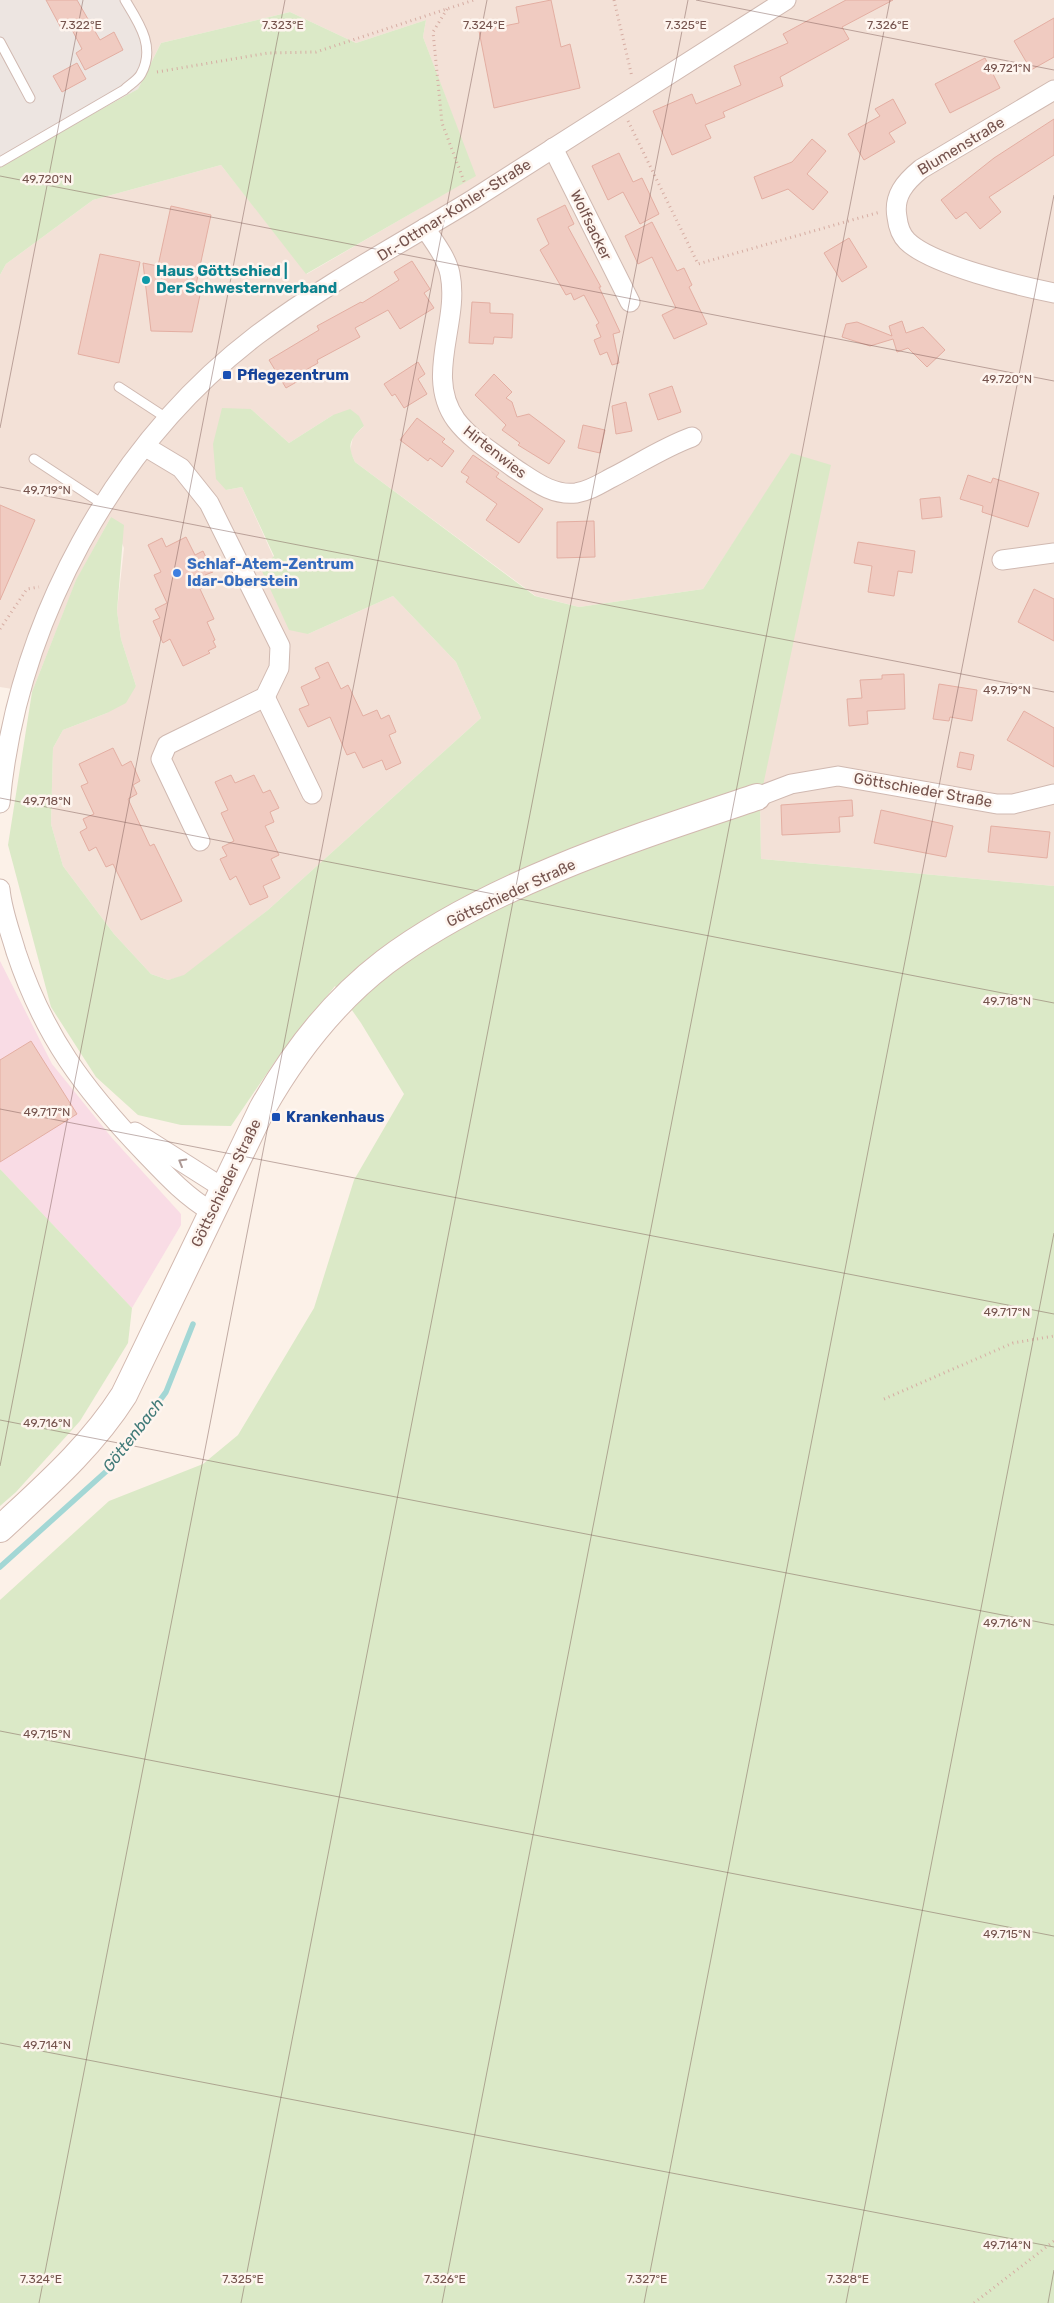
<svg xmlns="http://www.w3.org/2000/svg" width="1054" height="2303" viewBox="0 0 1054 2303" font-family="Rubik,sans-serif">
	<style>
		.residential { fill: #f3e1d7 }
		.industrial { fill: #ede5e1 }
		.medical { fill: #f9dce5 }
		.green { fill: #dbe9c7 }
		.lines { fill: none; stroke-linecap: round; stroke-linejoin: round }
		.stream { stroke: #a3d7d5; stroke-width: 5.5 }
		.building { fill: #f0cbc1; stroke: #e3aea2 }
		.lane-casing { stroke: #d0b9b1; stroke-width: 11 }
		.street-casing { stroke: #d0b9b1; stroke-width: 21 }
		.secondary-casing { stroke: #d2b8af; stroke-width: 28 }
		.path { stroke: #d6ada3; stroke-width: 3; stroke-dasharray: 1 4; stroke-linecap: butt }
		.lane { stroke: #fff; stroke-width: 9 }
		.street { stroke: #fff; stroke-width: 19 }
		.secondary { stroke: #fff; stroke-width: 26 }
		.oneway { stroke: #ac9894 }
		.ticks { fill: none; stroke: #75534d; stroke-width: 1; stroke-opacity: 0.45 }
		.culture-dot { fill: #0f9aa8; stroke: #fef5ef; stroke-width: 2 }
		.transit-dot { fill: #1a4fb4; stroke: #fef5ef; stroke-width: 2 }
		.shop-dot { fill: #3f7fe0; stroke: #fef5ef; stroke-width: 2 }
		.labels { text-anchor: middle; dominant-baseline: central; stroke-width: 5; stroke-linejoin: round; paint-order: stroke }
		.street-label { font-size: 15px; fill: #75534d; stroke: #fef5ef }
		.culture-label { font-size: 15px; font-weight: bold; fill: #0d838f; stroke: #fef5ef; text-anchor: start }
		.transit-label { font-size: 15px; font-weight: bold; fill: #164399; stroke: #fef5ef; text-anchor: start }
		.shop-label { font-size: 15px; font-weight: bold; fill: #366cbe; stroke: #fef5ef; text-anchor: start }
		.water-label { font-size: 16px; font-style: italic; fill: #407a78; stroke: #fef5ef }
		.ticks-label { font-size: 12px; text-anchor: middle; fill: #75534d; stroke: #fef5ef; stroke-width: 5; stroke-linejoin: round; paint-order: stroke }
	</style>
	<rect width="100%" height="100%" fill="#fcf1e8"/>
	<polygon class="residential" points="122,0 1054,0 1054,886 761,859 760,800 792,453 703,589 579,607 536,596 355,462 350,451 353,437 364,426 333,415 289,443 251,409 226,490 242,487 308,634 393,596 456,662 481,718 268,910 184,976 168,980 151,974 114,934 63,866 51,824 53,748 63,730 107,713 136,686 121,639 117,611 124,548 111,517 76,581 32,692 0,687 0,275 6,264 93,200 221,165 307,274 475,176 423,37 426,20 356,43 290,12 161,43 150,65 135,23"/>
	<polygon class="industrial" points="0,0 122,0 135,23 150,65 138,89 0,165"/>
	<polygon class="medical" points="0,961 52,1064 112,1138 181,1214 181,1225 132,1308 0,1169"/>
	<g class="green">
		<polygon points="290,12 356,43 426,20 423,37 476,176 306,274 221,165 93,200 6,264 0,275 0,165 138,89 161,43"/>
		<path d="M222 408 251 409 289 443 333 415 350 409 359 416 364 426C351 438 346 444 355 462L535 596 579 607 703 589 791 453 831 465 760 800 761 859 1054 886V2303H0V1600L109 1501 203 1464 238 1435 314 1308 354 1180 404 1094 361 1023 335 986 276 1060 231 1126 181 1125 138 1115 96 1077 51 1007 8 845 32 692 76 580 111 517 124 525 117 611 121 639 136 686 126 703 107 713 63 730 53 748 51 824 63 866 114 934 151 974 168 980 184 975 268 910 481 718 456 662 393 596 308 634 289 630 261 569 274 556 242 487 226 490 216 479 213 444Z"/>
		<polygon points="0,1169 132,1308 128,1343 80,1421 16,1492 0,1506"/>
	</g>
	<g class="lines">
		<polyline class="stream" points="0,1567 111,1467 166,1392 193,1324"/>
	</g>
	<g class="building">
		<polygon points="46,0 77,0 100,40 114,32 123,50 85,70 76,53 82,49 69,24 61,28"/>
		<polygon points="551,0 561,47 570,44 580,88 494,108 479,31 519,23 516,7"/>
		<polygon points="846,0 893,0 842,27 849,39 780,77 783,86 723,112 725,117 705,125 711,138 672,155 653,111 692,94 696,104 741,85 734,66 788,43 783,34"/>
		<polygon points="1054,18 1054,57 1031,70 1014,41"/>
		<polygon points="985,58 1000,88 950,113 935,84"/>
		<polygon points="77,63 86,79 62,92 53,76"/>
		<polygon points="893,99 906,123 889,133 895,142 864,160 848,134 880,116 875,109"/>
		<polygon points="1054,119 1054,155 989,197 1001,212 980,229 966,212 956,219 941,200 994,158"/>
		<polygon points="812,139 826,151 807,174 828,192 813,210 788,189 762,199 754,177 792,162"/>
		<polygon points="619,153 633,182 642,178 659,214 640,224 623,192 608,200 592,166"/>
		<polygon points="565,205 574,224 568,227 601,287 599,287 620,332 613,334 619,363 612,365 607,352 600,355 594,340 601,337 596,325 599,323 584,295 574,300 571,293 566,295 540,250 549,244 537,219"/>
		<polygon points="171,206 211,215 194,294 200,295 192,332 151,331 143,263 158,266"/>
		<polygon points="652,222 677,271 684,268 692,285 689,287 707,324 674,339 662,315 676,308 652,257 638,264 625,236"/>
		<polygon points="849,238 867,267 842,282 824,253"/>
		<polygon points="100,254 140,262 119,363 78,354"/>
		<polygon points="412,261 430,289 424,293 434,308 400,329 388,310 355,328 360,337 317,360 318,363 304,371 307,376 286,388 269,360 319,330 317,326 361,302 362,303 399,280 394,272"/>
		<polygon points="472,302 490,303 490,313 513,314 512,338 494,337 493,344 469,343"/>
		<polygon points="902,321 906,333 923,327 945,350 927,367 908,348 897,352 893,339 870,346 842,337 846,324 857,322 892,336 889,326"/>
		<polygon points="418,362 425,374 418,379 427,394 404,408 395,394 392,396 384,384"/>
		<polygon points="494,374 512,392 506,398 512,402 517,417 529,414 565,441 549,464 518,445 520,443 502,430 506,425 475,395"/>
		<polygon points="672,386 681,412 658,420 649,394"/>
		<polygon points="626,402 632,431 616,434 612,406"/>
		<polygon points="417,418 445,439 442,442 454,451 442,467 430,458 428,461 400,440"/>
		<polygon points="583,425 605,430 600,453 578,448"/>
		<polygon points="473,455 499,473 496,477 543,509 519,543 486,520 497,504 466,482 469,477 461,472"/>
		<polygon points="968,475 991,483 993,478 1039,493 1028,527 982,512 983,506 960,499"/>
		<polygon points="940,497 942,517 922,519 920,499"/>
		<polygon points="0,505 35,520 0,600"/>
		<polygon points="594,521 595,557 557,558 557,522"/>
		<polygon points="186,537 195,555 203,551 213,572 205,575 209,584 200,589 214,619 207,622 215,640 213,641 216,647 208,651 210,653 183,666 170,639 163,643 153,621 160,618 155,609 167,603 154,575 161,572 148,545 162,538 166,547"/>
		<polygon points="858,542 915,551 912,573 898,571 894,596 868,592 872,566 854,563"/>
		<polygon points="1034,589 1054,599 1054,641 1018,622"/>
		<polygon points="328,662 341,689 348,685 363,716 377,710 381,719 389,715 396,732 389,735 401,763 386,770 382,760 363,768 355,752 347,755 330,717 308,727 299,709 309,705 301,687 320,678 315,668"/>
		<polygon points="904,674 905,709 867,711 868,724 849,726 847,699 862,698 860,680 882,679 882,675"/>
		<polygon points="939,684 977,690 972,721 950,717 949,721 933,719"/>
		<polygon points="1024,711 1054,728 1054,767 1007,740"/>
		<polygon points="113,748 122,766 131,761 140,781 133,785 137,794 128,799 150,846 154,844 182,901 141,920 113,864 106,867 96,847 89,851 80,832 87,828 83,819 94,814 81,786 88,783 79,764"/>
		<polygon points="960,752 974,755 971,770 957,767"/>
		<polygon points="231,775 235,783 254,775 263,793 270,790 279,808 270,812 274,822 265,826 279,855 271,859 280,878 263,886 268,897 250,905 236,876 230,880 220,859 227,856 222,847 234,841 221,813 228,810 215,782"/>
		<polygon points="852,800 853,816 839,817 840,832 782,835 781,805"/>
		<polygon points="881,810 953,826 946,857 874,843"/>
		<polygon points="991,826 1050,832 1047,858 988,852"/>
		<polygon points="31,1041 77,1114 0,1162 0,1060"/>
	</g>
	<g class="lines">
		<g class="lane-casing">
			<g id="lane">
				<polyline points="0,42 30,98"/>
				<path d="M0 162 124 90C129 85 138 80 141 74 156 47 139 23 125 0"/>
				<polyline points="119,387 168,419"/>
				<polyline points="34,459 104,505"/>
			</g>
		</g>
		<g class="street-casing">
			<g id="street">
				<path d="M1054 90 921 169C905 182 893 196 897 217 898 226 901 235 907 241 931 265 1020 286 1054 293"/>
				<polyline points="553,148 630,302"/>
				<path d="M425 228C434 242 447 258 450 274 460 322 424 376 456 420 471 440 494 453 514 468 533 480 552 496 576 493 589 491 600 484 611 478 637 465 664 447 692 437"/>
				<polyline points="146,447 181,468 209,503 280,646 279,668 265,697 167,745 161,759 200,841"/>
				<polyline points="1002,560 1054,553"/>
				<polyline points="265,697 312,794"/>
				<polyline points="757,797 791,784 838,776 997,804 1013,804 1054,794"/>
				<path d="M0 803C17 623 113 445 257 335 325 284 400 244 472 200 577 134 681 66 786 0"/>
				<path d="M0 889C2 911 10 931 16 952 44 1036 83 1088 144 1152 165 1174 185 1196 212 1212"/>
				<polyline points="135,1132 223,1188"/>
			</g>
		</g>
		<g class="secondary-casing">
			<path id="secondary" d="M0 1529C45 1487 91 1447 124 1395L262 1109C293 1054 334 1001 385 962 489 884 634 838 757 797"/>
		</g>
		<g class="path">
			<polyline points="614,0 632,77"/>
			<polyline points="447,9 433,32 442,123 465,184"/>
			<polyline points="157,72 268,53 316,52 474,0"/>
			<polyline points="628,121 698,264 880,212"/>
			<polyline points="0,629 27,589 39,587"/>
			<polyline points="884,1399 1013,1343 1054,1336"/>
			<polyline points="974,2303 1054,2241"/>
		</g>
		<use href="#lane" class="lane"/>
		<use href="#street" class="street"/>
		<use href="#secondary" class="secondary"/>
	</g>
	<defs><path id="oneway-chevron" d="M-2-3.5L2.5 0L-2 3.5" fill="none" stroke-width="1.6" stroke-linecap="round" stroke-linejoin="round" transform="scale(1.25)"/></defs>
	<use class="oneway" href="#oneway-chevron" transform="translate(182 1162) rotate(-150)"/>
	<path class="ticks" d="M696 0 1054 70M0 176 1054 381M0 428 83 0M0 487 1054 692M0 798 1054 1003M0 1109 1054 1314M0 1420 1054 1625M0 1466 285 0M0 1731 1054 1936M0 2043 1054 2247M39 2303 487 0M241 2303 688 0M442 2303 890 0M644 2303 1054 195M846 2303 1054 1233M1048 2303 1054 2270"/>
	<circle class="culture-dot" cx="146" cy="280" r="5"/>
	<g class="transit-dot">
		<rect x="222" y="370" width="10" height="10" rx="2.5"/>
		<rect x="271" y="1112" width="10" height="10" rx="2.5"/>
	</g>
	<circle class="shop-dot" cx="177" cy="573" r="5"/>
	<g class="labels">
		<g class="street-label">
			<text transform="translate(961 146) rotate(-31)">Blumenstraße</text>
			<text transform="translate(454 210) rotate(-32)">Dr.-Ottmar-Kohler-Straße</text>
			<text transform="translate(591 225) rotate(64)">Wolfsacker</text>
			<text transform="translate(495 452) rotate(38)">Hirtenwies</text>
			<text transform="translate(923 790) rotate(10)">Göttschieder Straße</text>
			<text transform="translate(511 893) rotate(-25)">Göttschieder Straße</text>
			<text transform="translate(226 1183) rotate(-64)">Göttschieder Straße</text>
		</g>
		<g class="culture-label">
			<text x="156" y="271">Haus Göttschied |<tspan x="156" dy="17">Der Schwesternverband</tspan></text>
		</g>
		<g class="transit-label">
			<text x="237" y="375">Pflegezentrum</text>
			<text x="286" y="1117">Krankenhaus</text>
		</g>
		<g class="shop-label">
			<text x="187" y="564">Schlaf-Atem-Zentrum<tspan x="187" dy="17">Idar-Oberstein</tspan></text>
		</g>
		<g class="water-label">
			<text transform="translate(133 1435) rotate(-52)">Göttenbach</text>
		</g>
	</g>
	<g class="ticks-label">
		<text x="81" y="29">7.322°E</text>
		<text x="283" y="29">7.323°E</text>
		<text x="484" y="29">7.324°E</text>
		<text x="686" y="29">7.325°E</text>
		<text x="888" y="29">7.326°E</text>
		<text x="1007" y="72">49.721°N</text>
		<text x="47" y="183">49.720°N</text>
		<text x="1007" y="383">49.720°N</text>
		<text x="47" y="494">49.719°N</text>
		<text x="1007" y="694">49.719°N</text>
		<text x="47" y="805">49.718°N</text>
		<text x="1007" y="1005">49.718°N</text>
		<text x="47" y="1116">49.717°N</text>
		<text x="1007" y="1316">49.717°N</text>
		<text x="47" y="1427">49.716°N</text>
		<text x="1007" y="1627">49.716°N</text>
		<text x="47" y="1738">49.715°N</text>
		<text x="1007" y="1938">49.715°N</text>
		<text x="47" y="2049">49.714°N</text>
		<text x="1007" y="2249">49.714°N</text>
		<text x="41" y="2283">7.324°E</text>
		<text x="243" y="2283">7.325°E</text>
		<text x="445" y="2283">7.326°E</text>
		<text x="647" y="2283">7.327°E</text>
		<text x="848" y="2283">7.328°E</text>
	</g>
</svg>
